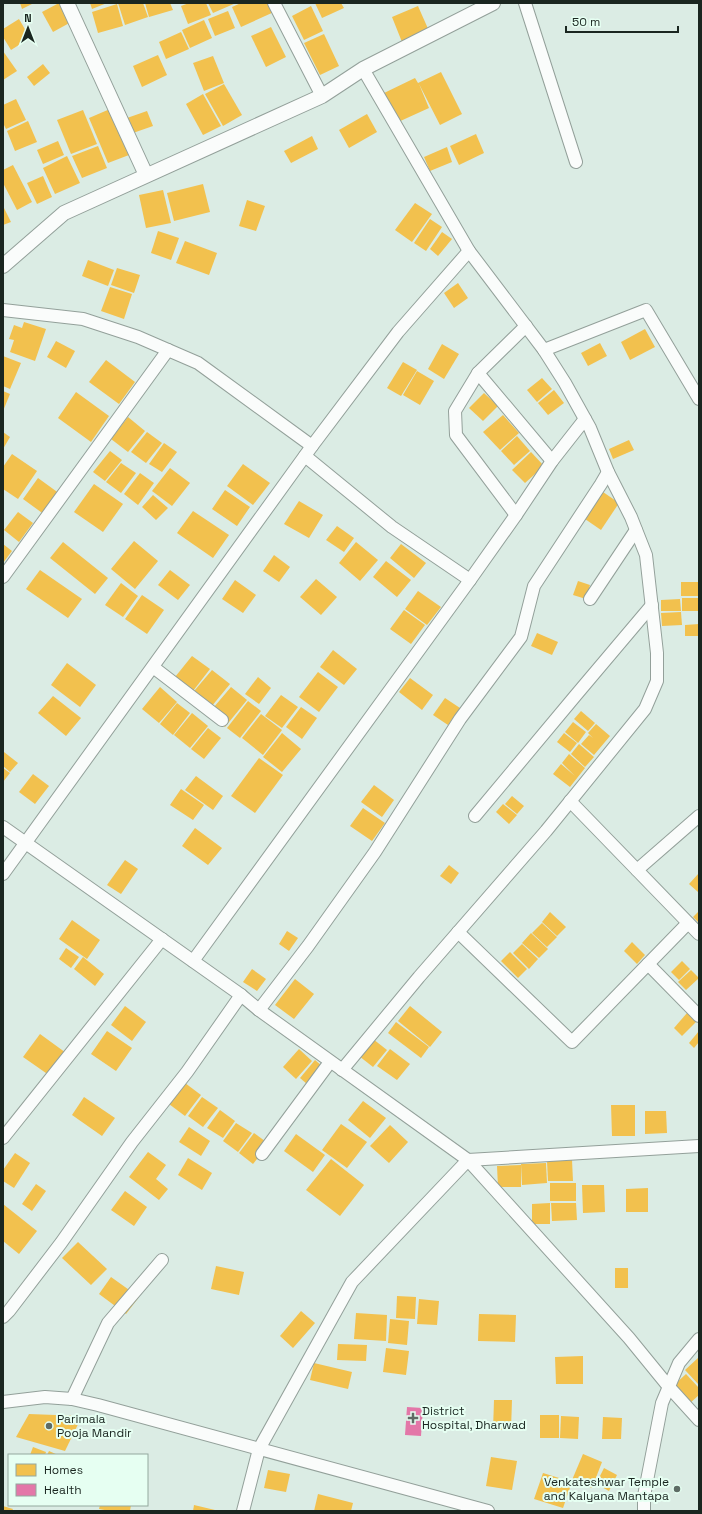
<svg xmlns="http://www.w3.org/2000/svg" width="702" height="1514" viewBox="0 0 702 1514" font-family="'Space Grotesk',sans-serif">
	<style>
		.homes { fill: #f2c14e }
		.health { fill: #e377a8 }
		.lines { fill: none; stroke-linecap: round; stroke-linejoin: round }
		.minor-casing { stroke: #93a09a; stroke-width: 14 }
		.tertiary-casing { stroke: #93a09a; stroke-width: 16 }
		.minor { stroke: #fafcfb; stroke-width: 12 }
		.tertiary { stroke: #fafcfb; stroke-width: 14 }
		.poi-dot { fill: #5e6b65; stroke: #e6fff2; stroke-width: 1.5 }
		.labels { text-anchor: middle; dominant-baseline: central; stroke-width: 4; stroke-linejoin: round; paint-order: stroke }
		.poi-label { font-size: 12px; fill: #1a2620; stroke: #e6fff2; text-anchor: start }
	</style>
	<rect width="100%" height="100%" fill="#dbece4"/>
	<g class="homes">
		<polygon points="20,3 34,3 22,9"/>
		<polygon points="59,3 63,3 73,21 53,32 42,12"/>
		<polygon points="90,3 107,3 92,9"/>
		<polygon points="118,3 143,3 148,17 125,25"/>
		<polygon points="145,3 170,3 173,10 149,17"/>
		<polygon points="189,3 206,3 211,15 188,24 181,6"/>
		<polygon points="208,3 236,3 213,13"/>
		<polygon points="241,3 269,3 274,12 241,27 232,7"/>
		<polygon points="315,3 341,3 344,8 322,18"/>
		<polygon points="117,4 123,26 98,33 92,12"/>
		<polygon points="311,6 323,31 304,40 292,16"/>
		<polygon points="418,6 429,31 402,42 392,17"/>
		<polygon points="228,11 235,28 215,36 208,19"/>
		<polygon points="19,19 30,38 11,50 3,37 3,29"/>
		<polygon points="204,20 212,38 190,48 182,30"/>
		<polygon points="271,27 286,57 266,67 251,36"/>
		<polygon points="181,32 189,49 166,59 159,42"/>
		<polygon points="324,34 339,66 320,75 304,43"/>
		<polygon points="3,51 17,71 3,80"/>
		<polygon points="158,55 167,75 142,87 133,66"/>
		<polygon points="213,56 224,83 204,91 193,63"/>
		<polygon points="43,64 50,73 34,86 27,77"/>
		<polygon points="441,72 462,114 440,125 419,84 429,108 396,123 382,94 415,78 418,83"/>
		<polygon points="224,84 242,115 223,126 205,94"/>
		<polygon points="203,94 221,126 203,135 186,104"/>
		<polygon points="16,99 26,120 6,129 3,123 3,105"/>
		<polygon points="110,109 129,155 108,163 89,118"/>
		<polygon points="83,110 97,144 71,154 57,120"/>
		<polygon points="147,111 153,126 133,133 127,118"/>
		<polygon points="367,114 377,132 349,148 339,130"/>
		<polygon points="28,121 37,142 15,151 7,131"/>
		<polygon points="476,134 484,153 459,165 450,146"/>
		<polygon points="312,136 318,149 291,163 284,151"/>
		<polygon points="58,141 64,155 43,164 37,150"/>
		<polygon points="98,146 107,168 82,178 72,156"/>
		<polygon points="447,147 452,162 430,171 424,157"/>
		<polygon points="67,156 80,183 55,194 43,168"/>
		<polygon points="13,165 32,202 17,210 3,183 3,170"/>
		<polygon points="43,176 52,197 37,204 27,183"/>
		<polygon points="203,184 210,212 174,221 167,193"/>
		<polygon points="163,190 171,223 146,228 139,195"/>
		<polygon points="247,200 265,206 256,231 239,226"/>
		<polygon points="415,203 432,214 412,242 395,230"/>
		<polygon points="3,206 11,222 3,225"/>
		<polygon points="430,219 442,227 426,251 414,243"/>
		<polygon points="158,231 179,238 171,260 151,253"/>
		<polygon points="442,232 452,239 438,256 430,249"/>
		<polygon points="185,241 217,253 209,275 176,263"/>
		<polygon points="88,260 114,270 108,286 82,276"/>
		<polygon points="117,268 140,275 134,293 111,285"/>
		<polygon points="458,283 468,298 454,308 444,293"/>
		<polygon points="110,287 132,294 124,319 101,311"/>
		<polygon points="24,322 46,329 35,361 10,352 14,340 9,339 14,325 22,328"/>
		<polygon points="645,329 655,347 630,360 621,342"/>
		<polygon points="56,341 75,351 66,368 47,357"/>
		<polygon points="600,343 607,356 588,366 581,353"/>
		<polygon points="442,344 459,354 444,379 428,369"/>
		<polygon points="3,356 21,363 10,389 3,386"/>
		<polygon points="106,360 135,382 119,404 89,382"/>
		<polygon points="403,362 417,370 401,396 387,388"/>
		<polygon points="417,371 434,381 420,405 403,395"/>
		<polygon points="542,378 552,389 537,402 527,390"/>
		<polygon points="554,390 564,403 548,415 538,403"/>
		<polygon points="3,391 10,394 3,411"/>
		<polygon points="76,392 109,416 91,442 58,418"/>
		<polygon points="484,393 498,406 483,421 469,408"/>
		<polygon points="503,415 519,433 500,450 483,432"/>
		<polygon points="128,417 145,431 128,452 111,439"/>
		<polygon points="3,432 10,437 3,449"/>
		<polygon points="147,432 162,443 146,463 131,452"/>
		<polygon points="517,436 530,451 514,465 501,451"/>
		<polygon points="629,440 634,450 613,459 609,449"/>
		<polygon points="164,443 177,452 162,472 149,464"/>
		<polygon points="110,451 122,460 105,481 93,472"/>
		<polygon points="531,452 544,466 525,483 512,470"/>
		<polygon points="12,454 37,471 18,499 3,489 3,467"/>
		<polygon points="121,463 136,473 121,493 106,482"/>
		<polygon points="243,464 270,483 253,505 227,486"/>
		<polygon points="170,468 190,483 172,506 152,491"/>
		<polygon points="140,473 154,483 138,505 124,494"/>
		<polygon points="38,478 60,494 45,515 23,499"/>
		<polygon points="94,484 123,504 103,532 74,512"/>
		<polygon points="225,490 250,507 237,526 212,509"/>
		<polygon points="603,492 619,503 601,530 585,519"/>
		<polygon points="153,495 168,508 156,520 142,507"/>
		<polygon points="299,501 323,515 309,538 284,524"/>
		<polygon points="193,511 229,535 213,558 177,533"/>
		<polygon points="18,512 33,523 19,542 4,530"/>
		<polygon points="337,526 354,538 344,552 326,540"/>
		<polygon points="134,541 158,561 135,589 111,569"/>
		<polygon points="63,542 108,578 95,594 50,558"/>
		<polygon points="356,542 378,560 360,581 339,563"/>
		<polygon points="3,544 12,551 3,563"/>
		<polygon points="401,544 426,563 414,578 390,558"/>
		<polygon points="274,555 290,567 279,582 263,571"/>
		<polygon points="386,561 411,580 397,597 373,577"/>
		<polygon points="40,570 82,599 68,618 26,589"/>
		<polygon points="170,570 190,585 178,600 158,585"/>
		<polygon points="316,579 337,597 321,615 300,597"/>
		<polygon points="235,580 256,595 243,613 222,599"/>
		<polygon points="578,581 590,585 586,599 573,595"/>
		<rect x="681" y="582" width="18" height="14"/>
		<polygon points="121,583 138,596 123,617 105,605"/>
		<polygon points="418,591 441,607 427,625 405,609"/>
		<polygon points="142,595 164,610 147,634 125,619"/>
		<rect x="682" y="598" width="17" height="13"/>
		<polygon points="680,599 681,611 661,611 661,600"/>
		<polygon points="404,610 425,625 411,644 390,629"/>
		<polygon points="681,612 682,625 662,626 661,613"/>
		<polygon points="699,624 699,636 685,636 685,625"/>
		<polygon points="537,633 558,642 552,655 531,646"/>
		<polygon points="333,650 357,669 344,685 320,667"/>
		<polygon points="192,656 210,669 193,691 175,677"/>
		<polygon points="67,663 96,685 80,707 51,685"/>
		<polygon points="212,670 230,684 207,712 189,697"/>
		<polygon points="318,672 338,687 319,712 299,697"/>
		<polygon points="258,677 271,688 259,704 245,694"/>
		<polygon points="410,678 433,695 422,710 399,692"/>
		<polygon points="160,687 177,702 159,723 142,709"/>
		<polygon points="231,687 247,700 225,727 208,714"/>
		<polygon points="281,695 298,707 282,728 265,716"/>
		<polygon points="53,696 81,718 66,736 38,713"/>
		<polygon points="445,698 460,708 448,725 433,715"/>
		<polygon points="248,701 261,711 240,738 227,728"/>
		<polygon points="177,703 190,713 173,735 160,724"/>
		<polygon points="301,707 317,718 302,739 286,727"/>
		<polygon points="581,711 595,723 588,731 574,719"/>
		<polygon points="192,713 208,726 190,748 174,735"/>
		<polygon points="261,714 282,730 263,755 242,738"/>
		<polygon points="573,722 586,732 578,743 565,732"/>
		<polygon points="596,724 610,736 594,755 581,744 589,735 593,738 588,733"/>
		<polygon points="208,728 221,738 204,759 191,749"/>
		<polygon points="282,733 301,749 282,772 263,757"/>
		<polygon points="564,733 577,743 570,752 557,742"/>
		<polygon points="579,744 594,757 585,767 571,754"/>
		<polygon points="4,752 18,763 10,772 3,766"/>
		<polygon points="569,754 585,768 570,787 553,774 561,764 575,776 562,763"/>
		<polygon points="259,758 283,775 255,813 231,796"/>
		<polygon points="3,768 10,773 3,782"/>
		<polygon points="33,774 49,786 35,804 19,792"/>
		<polygon points="196,776 223,796 213,810 185,790"/>
		<polygon points="374,785 394,800 382,817 361,802"/>
		<polygon points="181,789 204,805 193,820 170,805"/>
		<polygon points="512,796 524,806 517,814 505,804"/>
		<polygon points="503,804 517,815 509,824 496,812"/>
		<polygon points="363,808 385,823 372,841 350,826"/>
		<polygon points="195,828 222,848 208,865 182,846"/>
		<polygon points="125,860 138,869 121,894 107,885"/>
		<polygon points="449,865 459,873 451,884 440,876"/>
		<polygon points="699,873 699,891 698,892 689,884"/>
		<polygon points="699,911 699,923 693,917"/>
		<polygon points="550,912 566,927 557,936 542,922"/>
		<polygon points="72,920 100,940 87,959 59,939"/>
		<polygon points="542,923 557,937 547,947 532,933"/>
		<polygon points="287,931 298,938 289,951 279,944"/>
		<polygon points="531,933 548,949 539,958 522,943"/>
		<polygon points="632,942 645,955 637,964 624,951"/>
		<polygon points="522,944 538,959 529,969 513,953"/>
		<polygon points="66,948 79,957 71,968 59,959"/>
		<polygon points="510,952 527,969 518,978 501,961"/>
		<polygon points="83,957 104,974 95,986 74,969"/>
		<polygon points="682,961 690,969 679,980 671,972"/>
		<polygon points="252,969 266,979 257,991 243,982"/>
		<polygon points="691,970 699,978 686,990 678,982"/>
		<polygon points="295,979 314,994 294,1019 275,1005"/>
		<polygon points="125,1006 146,1022 132,1041 111,1025"/>
		<polygon points="410,1006 442,1032 430,1047 398,1021"/>
		<polygon points="687,1013 696,1022 682,1036 674,1028"/>
		<polygon points="396,1022 429,1047 421,1058 388,1033"/>
		<polygon points="107,1031 132,1048 116,1071 91,1054"/>
		<polygon points="699,1031 699,1042 694,1048 689,1043"/>
		<polygon points="40,1034 73,1058 56,1080 23,1057"/>
		<polygon points="373,1039 387,1050 373,1067 359,1056"/>
		<polygon points="299,1049 312,1061 296,1079 283,1067"/>
		<polygon points="390,1049 410,1064 397,1080 377,1066"/>
		<polygon points="315,1060 329,1072 314,1090 300,1078"/>
		<polygon points="185,1083 201,1095 185,1116 169,1104"/>
		<polygon points="84,1097 115,1118 102,1136 72,1115"/>
		<polygon points="202,1097 218,1108 203,1127 188,1116"/>
		<polygon points="363,1101 386,1118 370,1138 348,1120"/>
		<polygon points="611,1105 635,1105 635,1136 612,1136"/>
		<polygon points="220,1110 235,1121 223,1138 207,1128"/>
		<polygon points="645,1111 666,1111 667,1133 645,1134"/>
		<polygon points="236,1123 252,1133 238,1152 223,1141"/>
		<polygon points="341,1124 367,1142 347,1168 322,1150"/>
		<polygon points="390,1125 408,1142 389,1163 370,1146"/>
		<polygon points="189,1127 210,1141 201,1156 179,1142"/>
		<polygon points="254,1133 269,1144 253,1164 239,1153"/>
		<polygon points="296,1134 325,1155 313,1172 284,1151"/>
		<polygon points="148,1152 166,1165 156,1179 168,1189 159,1200 129,1177"/>
		<polygon points="15,1153 30,1163 14,1188 3,1181 3,1170"/>
		<polygon points="188,1158 212,1173 202,1190 178,1175"/>
		<polygon points="331,1159 364,1185 340,1216 306,1190"/>
		<polygon points="572,1160 573,1181 548,1181 547,1161"/>
		<polygon points="546,1163 547,1183 522,1185 521,1164"/>
		<polygon points="521,1165 521,1187 498,1187 497,1166"/>
		<rect x="550" y="1183" width="26" height="18"/>
		<polygon points="36,1184 46,1191 32,1211 22,1204"/>
		<polygon points="582,1185 604,1185 605,1212 583,1213"/>
		<polygon points="648,1188 648,1212 626,1212 626,1189"/>
		<polygon points="125,1191 147,1207 134,1226 111,1210"/>
		<polygon points="550,1203 550,1224 532,1224 532,1204"/>
		<polygon points="551,1203 576,1203 577,1220 552,1221"/>
		<polygon points="3,1204 37,1231 19,1254 3,1241"/>
		<polygon points="78,1242 107,1269 91,1285 62,1258"/>
		<polygon points="216,1266 244,1272 239,1295 211,1289"/>
		<rect x="615" y="1268" width="13" height="20"/>
		<polygon points="111,1277 139,1297 126,1314 99,1294"/>
		<polygon points="397,1296 416,1297 415,1319 396,1318"/>
		<polygon points="419,1299 439,1301 437,1325 417,1324"/>
		<polygon points="301,1311 315,1323 293,1348 280,1336"/>
		<polygon points="356,1313 387,1315 386,1341 354,1339"/>
		<polygon points="479,1314 516,1315 515,1342 478,1341"/>
		<polygon points="390,1319 409,1321 407,1345 388,1343"/>
		<polygon points="338,1344 367,1345 366,1361 337,1360"/>
		<polygon points="386,1348 409,1351 406,1375 383,1372"/>
		<polygon points="583,1356 583,1384 556,1384 555,1357"/>
		<polygon points="698,1358 699,1359 699,1385 685,1370"/>
		<polygon points="314,1363 352,1372 348,1389 310,1380"/>
		<polygon points="686,1374 699,1388 699,1395 689,1404 673,1386"/>
		<polygon points="494,1400 512,1400 511,1430 493,1430"/>
		<polygon points="29,1414 82,1416 65,1451 16,1437"/>
		<rect x="540" y="1415" width="19" height="23"/>
		<polygon points="561,1416 579,1417 578,1439 560,1438"/>
		<polygon points="603,1417 622,1418 621,1439 602,1439"/>
		<polygon points="33,1447 46,1452 45,1455 30,1455"/>
		<polygon points="49,1451 58,1455 47,1455"/>
		<polygon points="583,1454 602,1462 592,1488 572,1480"/>
		<polygon points="491,1457 517,1461 512,1490 486,1486"/>
		<polygon points="604,1468 617,1475 609,1491 596,1484"/>
		<polygon points="268,1470 290,1474 286,1492 264,1488"/>
		<polygon points="543,1473 572,1482 563,1508 534,1499"/>
		<polygon points="318,1494 353,1503 351,1511 314,1511"/>
		<polygon points="100,1505 131,1505 130,1511 110,1511 99,1509"/>
		<polygon points="194,1505 215,1510 215,1511 193,1511"/>
		<polygon points="3,1506 13,1509 12,1511 3,1511"/>
	</g>
	<polygon class="health" points="407,1407 423,1408 421,1436 405,1435"/>
	<g class="lines">
		<g class="minor-casing">
			<g id="minor">
				<polyline points="274,3 322,96"/>
				<polyline points="525,3 576,162"/>
				<polyline points="3,310 83,319 138,337 198,363 312,446"/>
				<polyline points="544,350 646,310 699,399"/>
				<polyline points="478,373 552,461"/>
				<polyline points="305,456 392,527 470,580"/>
				<polyline points="516,515 456,435 455,411 478,373 526,326"/>
				<polyline points="3,577 168,350"/>
				<polyline points="590,599 636,530"/>
				<polyline points="153,667 222,720"/>
				<polyline points="570,801 699,934"/>
				<polyline points="475,816 576,695 652,605"/>
				<polyline points="3,827 241,995 259,1010 468,1160 629,1338 669,1387 699,1420"/>
				<polyline points="637,870 699,816"/>
				<polyline points="3,874 312,446 398,332 469,251"/>
				<polyline points="458,932 572,1042 688,923"/>
				<polyline points="193,961 470,580 516,515 552,461 585,419"/>
				<polyline points="648,964 699,1016"/>
				<polyline points="259,1010 308,946 375,852 460,719 521,637 534,586 601,484 608,472"/>
				<polyline points="342,1070 419,977 546,831 645,709 657,681 657,653 646,555 631,517 608,472 590,428 565,383 544,350 469,251 363,69"/>
				<polyline points="3,1138 162,939"/>
				<polyline points="262,1154 330,1062"/>
				<polyline points="3,1317 9,1311 61,1243 132,1142 187,1072 241,995"/>
				<polyline points="72,1399 108,1323 162,1260"/>
				<polyline points="3,1402 45,1397 72,1399 98,1405 488,1511"/>
				<polyline points="243,1511 259,1449 352,1282 468,1160 699,1146"/>
				<polyline points="644,1511 644,1496 662,1403 679,1363 699,1339"/>
			</g>
		</g>
		<g class="tertiary-casing">
			<g id="tertiary">
				<polyline points="67,3 146,175"/>
				<polyline points="3,266 64,213 322,96 363,69 493,3"/>
			</g>
		</g>
		<use href="#minor" class="minor"/>
		<use href="#tertiary" class="tertiary"/>
	</g>
	<g class="poi-dot">
		<path d="M411 1412h4v4h4v4h-4v4h-4v-4h-4v-4h4z"/>
		<circle cx="49" cy="1426" r="4"/>
		<circle cx="677" cy="1489" r="4"/>
	</g>
	<g class="labels">
		<g class="poi-label">
			<text x="422" y="1411">District<tspan x="422" dy="14">Hospital, Dharwad</tspan></text>
			<text x="57" y="1419">Parimala<tspan x="57" dy="14">Pooja Mandir</tspan></text>
			<text x="669" y="1482" text-anchor="end">Venkateshwar Temple<tspan x="669" dy="14">and Kalyana Mantapa</tspan></text>
		</g>
	</g>
	<rect width="702" height="1514" fill="none" stroke="#1a2620" stroke-width="8"/>
	<rect x="8" y="1454" width="140" height="52" fill="#e6fff2" stroke="#94a89e"/>
	<rect x="16" y="1464" width="20" height="12" fill="#f2c14e" stroke="#94a89e"/>
	<text x="44" y="1474" font-size="12" fill="#1a2620">Homes</text>
	<rect x="16" y="1484" width="20" height="12" fill="#e377a8" stroke="#94a89e"/>
	<text x="44" y="1494" font-size="12" fill="#1a2620">Health</text>
	<g transform="translate(28 28)" stroke="#e6fff2" stroke-width="3" paint-order="stroke">
	<path d="M0-3L7 15L0 10L-7 15Z" fill="#1a2620"/>
	<text y="-6" font-size="11" font-weight="bold" text-anchor="middle" fill="#1a2620">N</text>
	</g>
	<path d="M566 26v6h112v-6" fill="none" stroke="#1a2620" stroke-width="2"/>
	<text x="572" y="26" font-size="12" fill="#1a2620" stroke="#e6fff2" stroke-width="3" paint-order="stroke">50 m</text>
</svg>
